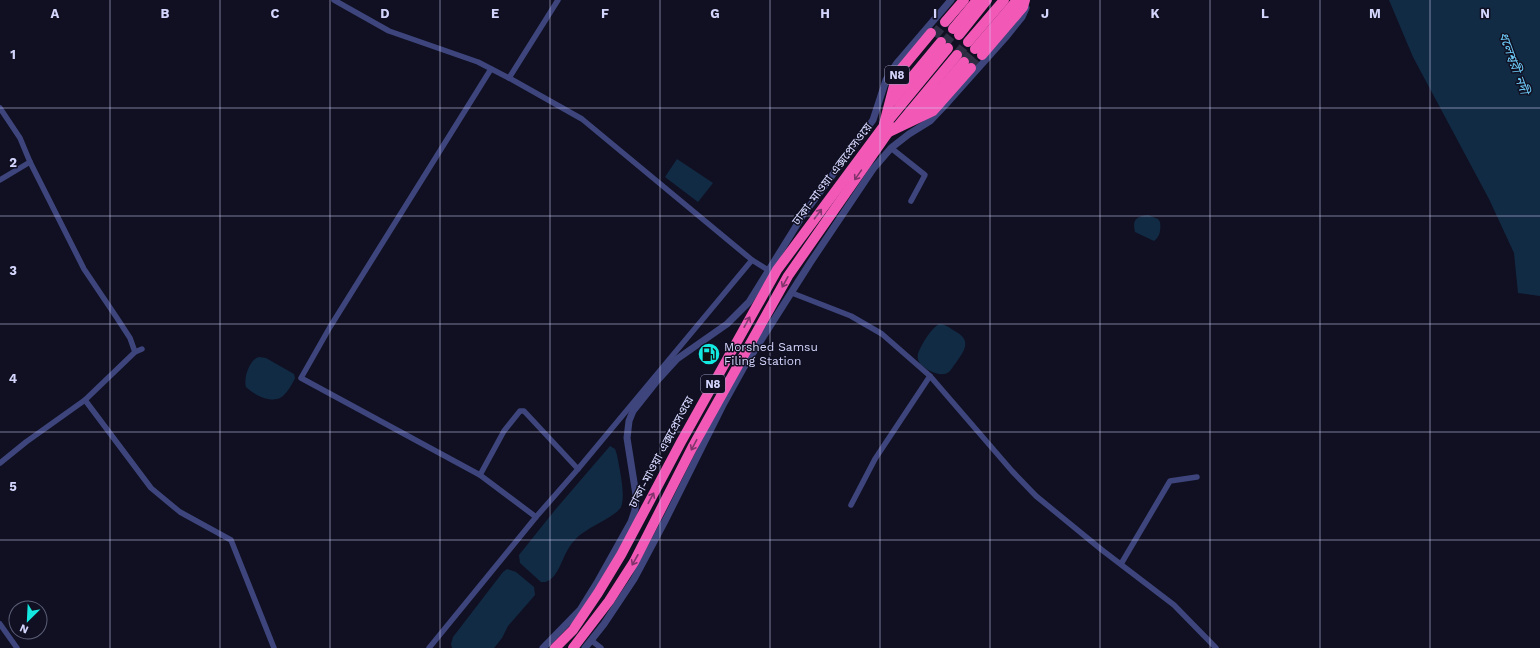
<svg xmlns="http://www.w3.org/2000/svg" width="1540" height="648" viewBox="0 0 1540 648" font-family="'Work Sans','Noto Sans Bengali',sans-serif">
	<style>
		.water { fill: #122b44 }
		.lines { fill: none; stroke-linecap: round; stroke-linejoin: round }
		.motorway-tunnel { stroke: #2d2e43; stroke-width: 10; stroke-dasharray: 10 5; stroke-linecap: butt }
		.minor { stroke: #3e457d; stroke-width: 5.5 }
		.tertiary { stroke: #3e457d; stroke-width: 7 }
		.motorway { stroke: #f259b7; stroke-width: 10 }
		.oneway { stroke: #81346c }
		.grid { fill: none; stroke: #d4d5fc; stroke-width: 1; stroke-opacity: 0.55 }
		.labels { text-anchor: middle; dominant-baseline: central; stroke-width: 3; stroke-linejoin: round; paint-order: stroke }
		.shield { fill: #101022; stroke: #999abb; stroke-width: 1 }
		.shield-label { font-size: 11px; font-weight: bold; fill: #d4d5fc }
		.street-label { font-size: 12px; fill: #d4d5fc; stroke: #101022 }
		.poi-label { font-size: 12px; fill: #d4d5fc; stroke: #101022; text-anchor: start }
		.water-label { font-size: 13px; font-style: italic; fill: #6bc7f3; stroke: #101022 }
		.grid-label { font-size: 13px; text-anchor: middle; font-weight: bold; fill: #d4d5fc; stroke: #101022; stroke-width: 3; stroke-linejoin: round; paint-order: stroke }
	</style>
	<rect width="100%" height="100%" fill="#101022"/>
	<g class="water">
		<polygon points="1389,0 1540,0 1540,296 1518,293 1514,253 1489,199 1413,57"/>
		<polygon points="677,159 713,183 698,202 665,177"/>
		<path d="M1148 215 1158 219 1160 222C1161 229 1160 237 1154 241L1135 232C1132 220 1136 216 1148 215Z"/>
		<path d="M939 324C944 324 949 327 953 330 973 340 965 350 955 364 952 368 949 374 944 374 937 375 929 371 924 367 918 363 916 357 919 351 923 342 931 329 939 324Z"/>
		<path d="M259 357 266 358 294 374 295 378C293 383 286 395 280 398 269 403 253 394 246 387 243 378 250 359 259 357Z"/>
		<path d="M610 446 615 449 617 455C619 466 626 496 621 507 616 517 584 528 574 541 571 544 569 547 567 551 561 561 556 584 541 582L520 563 519 555 555 510Z"/>
		<polygon points="507,569 516,572 534,587 535,595 508,626 502,638 494,648 452,648 451,644 453,637 503,572"/>
	</g>
	<g class="lines">
		<g class="motorway-tunnel">
			<polyline points="934,36 945,22"/>
			<polyline points="944,44 955,31"/>
			<polyline points="957,55 968,42"/>
			<polyline points="964,62 975,49"/>
			<polyline points="971,68 982,55"/>
		</g>
		<g class="minor">
			<polyline points="334,0 389,31 478,62 509,78 582,119 752,260"/>
			<polyline points="509,78 558,0"/>
			<polyline points="0,108 20,138 30,162 84,269 117,318 130,338 135,352"/>
			<polyline points="891,148 925,175 911,201"/>
			<polyline points="0,180 30,162"/>
			<polyline points="792,293 851,316 882,334 930,376 1012,471 1036,496 1102,550 1174,605 1216,648"/>
			<polyline points="85,400 151,488 180,512 231,540 274,648"/>
			<polyline points="0,463 26,442 85,400 135,352 142,349"/>
			<polyline points="480,475 301,378 330,327 491,69"/>
			<polyline points="851,505 875,459 930,376"/>
			<polyline points="536,517 480,475 504,431 520,411 524,411 578,469"/>
			<polyline points="1121,564 1170,481 1197,477"/>
			<polyline points="0,624 17,648"/>
			<polyline points="592,641 601,648"/>
			<polyline points="429,648 536,517 578,469 752,260 768,270"/>
		</g>
		<g class="tertiary">
			<polyline points="543,648 580,610 598,581 631,522 635,510 636,495 627,438 629,421 633,411 656,382 677,359 727,324 749,302 803,215 873,120 886,80 897,63 951,0"/>
			<polyline points="585,648 604,624 634,579 666,519 724,403 744,367 810,263 873,169 891,148 909,134 930,121 948,102 1006,37 1022,17 1026,8"/>
		</g>
		<g class="motorway">
			<polyline points="945,22 964,0"/>
			<polyline points="953,29 977,0"/>
			<polyline points="959,35 987,0"/>
			<polyline points="968,42 1004,0"/>
			<polyline points="975,49 1017,0"/>
			<polyline points="982,55 1023,7 1025,0"/>
			<polyline points="892,101 941,42"/>
			<polyline points="917,117 964,62"/>
			<polyline points="884,124 897,74 931,33"/>
			<polyline points="898,126 957,55"/>
			<polyline points="889,132 933,111 971,68"/>
			<polyline points="555,648 573,630 598,593 621,555 681,442 777,270 883,127 948,48"/>
			<polyline points="573,648 609,601 634,562 692,448 788,276 892,127"/>
		</g>
	</g>
	<defs><path id="oneway-shaft" d="M-6 0H5M1.5-3L5.5 0L1.5 3" fill="none" stroke-width="1.6" stroke-linecap="round" stroke-linejoin="round"/></defs>
	<g class="oneway">
		<use href="#oneway-shaft" transform="translate(858 175) rotate(125)"/>
		<use href="#oneway-shaft" transform="translate(818 214) rotate(-53)"/>
		<use href="#oneway-shaft" transform="translate(785 282) rotate(119)"/>
		<use href="#oneway-shaft" transform="translate(747 322) rotate(-61)"/>
		<use href="#oneway-shaft" transform="translate(694 445) rotate(118)"/>
		<use href="#oneway-shaft" transform="translate(651 498) rotate(-62)"/>
		<use href="#oneway-shaft" transform="translate(635 560) rotate(119)"/>
	</g>
	<path class="grid" d="M110 0V648M220 0V648M330 0V648M440 0V648M550 0V648M660 0V648M770 0V648M880 0V648M990 0V648M1100 0V648M1210 0V648M1320 0V648M1430 0V648M0 108H1540M0 216H1540M0 324H1540M0 432H1540M0 540H1540"/>
	<defs>
		<g id="fuel-disc" transform="scale(1.15)"><circle r="9.5" fill="#13e9e1" stroke="#101022"/><path d="M-5.5-6h7V0h2V4h1.3V-2.5L3-4.5l.8-.8L6-3V5H2.5V1h-1V6h-7ZM-4.2-4.7v3.2H.2V-4.7Z" fill="#111"/></g>
	</defs>
	<g fill-rule="evenodd">
		<use href="#fuel-disc" x="709" y="354"/>
	</g>
	<g class="labels">
		<g class="shield">
			<rect x="885" y="66" width="24" height="18" rx="3"/>
			<rect x="701" y="375" width="24" height="18" rx="3"/>
		</g>
		<g class="shield-label">
			<text x="897" y="75">N8</text>
			<text x="713" y="384">N8</text>
		</g>
		<g class="street-label">
			<text transform="translate(832 174) rotate(-53)">ঢাকা-মাওয়া এক্সপ্রেসওয়ে</text>
			<text transform="translate(661 452) rotate(-62)">ঢাকা-মাওয়া এক্সপ্রেসওয়ে</text>
		</g>
		<g class="poi-label">
			<text x="724" y="347">Morshed Samsu<tspan x="724" dy="14">Filing Station</tspan></text>
		</g>
		<g class="water-label">
			<text transform="translate(1514 63) rotate(70)">ধলেশ্বরী নদী</text>
		</g>
	</g>
	<g class="grid-label">
		<text x="55" y="18">A</text>
		<text x="165" y="18">B</text>
		<text x="275" y="18">C</text>
		<text x="385" y="18">D</text>
		<text x="495" y="18">E</text>
		<text x="605" y="18">F</text>
		<text x="715" y="18">G</text>
		<text x="825" y="18">H</text>
		<text x="935" y="18">I</text>
		<text x="1045" y="18">J</text>
		<text x="1155" y="18">K</text>
		<text x="1265" y="18">L</text>
		<text x="1375" y="18">M</text>
		<text x="1485" y="18">N</text>
		<text x="13" y="59">1</text>
		<text x="13" y="167">2</text>
		<text x="13" y="275">3</text>
		<text x="13" y="383">4</text>
		<text x="13" y="491">5</text>
	</g>
	<g transform="translate(28 620) rotate(204)"><circle r="19" fill="#101022" stroke="#5e5f79"/>
	<path d="M0-3L7 15L0 10L-7 15Z" fill="#13e9e1"/>
	<text y="-6" font-size="11" font-weight="bold" text-anchor="middle" fill="#d4d5fc">N</text>
	</g>
</svg>
